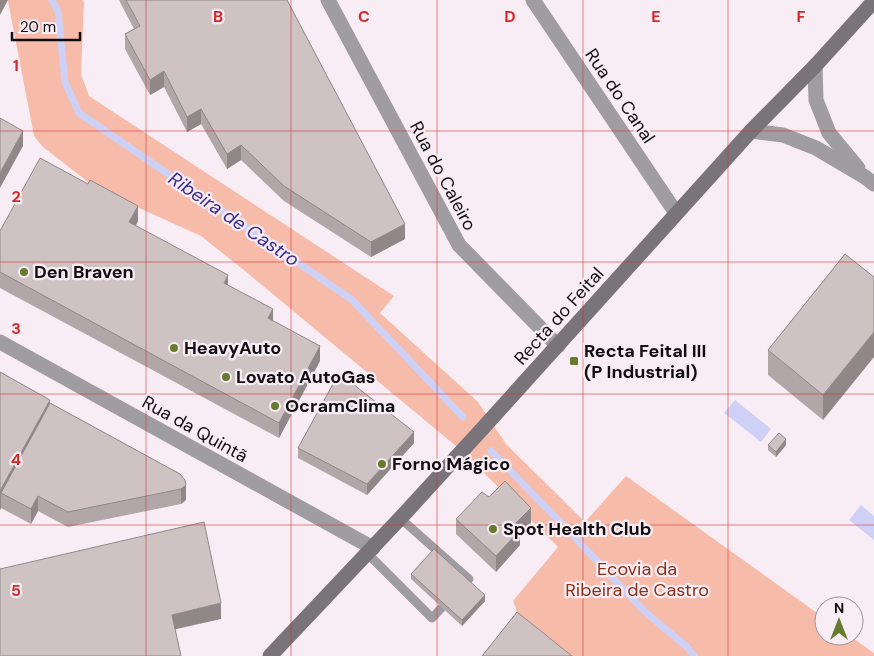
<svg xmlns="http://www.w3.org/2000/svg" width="874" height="656" viewBox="0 0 874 656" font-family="'DM Sans',sans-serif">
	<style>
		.green { fill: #f7bbaa }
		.water { fill: #ced1f5 }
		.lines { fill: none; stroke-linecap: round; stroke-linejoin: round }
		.stream { stroke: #ced1f5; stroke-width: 7 }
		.lane { stroke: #9f9da1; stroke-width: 9 }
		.street { stroke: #9f9da1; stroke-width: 15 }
		.secondary { stroke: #78747a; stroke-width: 15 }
		.wall { fill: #b1a7a8 }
		.shaded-wall { fill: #908888 }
		.building { fill: #cec2c3; stroke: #908888 }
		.grid { fill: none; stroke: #d62828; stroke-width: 1; stroke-opacity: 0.55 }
		.poi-dot { fill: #667c2d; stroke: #f8edf4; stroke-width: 2 }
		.labels { text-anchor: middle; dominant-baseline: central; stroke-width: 4.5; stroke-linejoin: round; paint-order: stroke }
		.street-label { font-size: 18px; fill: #110d0f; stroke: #f8edf4 }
		.poi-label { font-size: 18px; font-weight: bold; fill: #110d0f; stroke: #f8edf4; text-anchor: start }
		.park-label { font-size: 18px; fill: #893218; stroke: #f8edf4 }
		.water-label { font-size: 19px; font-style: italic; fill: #3c2f92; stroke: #f8edf4 }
		.grid-label { font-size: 16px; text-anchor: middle; font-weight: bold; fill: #d62828; stroke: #f8edf4; stroke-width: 4.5; stroke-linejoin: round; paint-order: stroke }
	</style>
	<rect width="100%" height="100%" fill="#f8edf4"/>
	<polygon class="green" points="6,0 83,0 84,3 81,74 89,96 394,296 380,313 478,402 506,444 585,522 626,476 824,618 824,636 850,636 874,653 874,656 563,656 522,625 513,601 558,547 462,451 245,271 201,236 97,189 43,147 34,136 8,1"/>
	<g class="water">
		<polygon points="735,400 771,429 761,442 724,413"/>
		<polygon points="861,505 874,516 874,540 849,520"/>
	</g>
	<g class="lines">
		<g class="stream">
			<polyline points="52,0 58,11 65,82 79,113 351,299 463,417"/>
			<polyline points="491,451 566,528 644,611 687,647 694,656"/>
		</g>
		<g class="lane">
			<polyline points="400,518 469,579 461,588"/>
			<polyline points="367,553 432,618 450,599"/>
		</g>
		<g class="street">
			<polyline points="328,0 459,245 558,346"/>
			<polyline points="533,0 676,213"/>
			<polyline points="815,66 816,100 829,133 858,168"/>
			<polyline points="751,131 783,135 816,148 865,177 874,184"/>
			<polyline points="0,342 373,548"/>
		</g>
		<polyline class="secondary" points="270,656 407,511 483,428 751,131 815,66 874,1"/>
	</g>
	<g class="wall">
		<polygon points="119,0 287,0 405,239 371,257 284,201 241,160 227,169 201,124 187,132 164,87 150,95 125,49 125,34 134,29"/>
		<polygon points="88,184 138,221 136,226 228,285 273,321 320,361 279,438 0,288 0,231"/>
		<polygon points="845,254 823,420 768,375 768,350"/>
		<polygon points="0,372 50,403 180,474 186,500 181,504 68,527 38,511 31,524 1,508 0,510"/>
		<polygon points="414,443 367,495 298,458 298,448"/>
		<polygon points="768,445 786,445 776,457 768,450"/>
		<polygon points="489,497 531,523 520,534 520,545 496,572 456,534 456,519"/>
		<polygon points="411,574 485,601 462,626 411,579"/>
	</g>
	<g class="shaded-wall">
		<polygon points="0,0 8,0 0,15"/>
		<polygon points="164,71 164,87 150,95 150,80"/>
		<polygon points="201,109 201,124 187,132 187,117"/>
		<polygon points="23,131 23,146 0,188 0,173"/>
		<polygon points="241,145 241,160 227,169 227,154"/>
		<polygon points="138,206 138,221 129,237 129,222"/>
		<polygon points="405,224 405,239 371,257 371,242"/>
		<polygon points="228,275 228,290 224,283"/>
		<polygon points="273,309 273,325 268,318"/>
		<polygon points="874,332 874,357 823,420 823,395"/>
		<polygon points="320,346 320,361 279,438 279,423"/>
		<polygon points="50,400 50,419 1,493 1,508 0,510 0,491"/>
		<polygon points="414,432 414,443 367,495 367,484"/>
		<polygon points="786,439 786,445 776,457 776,452"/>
		<polygon points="186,485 186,500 181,504 181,489"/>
		<polygon points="38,496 38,511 31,524 31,509"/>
		<polygon points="531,508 531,523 520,534 520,545 496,572 496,556 515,524"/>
		<polygon points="485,595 485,601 462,626 462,620"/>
		<polygon points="221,603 221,619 172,630 172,615"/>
	</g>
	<g class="building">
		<polygon points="126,0 287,0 405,224 371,242 284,186 241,145 227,154 201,109 187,117 164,71 150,80 125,34 140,26"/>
		<polygon points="0,118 23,131 0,173"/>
		<polygon points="40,158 88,184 90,180 138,206 129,222 228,275 224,283 273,309 268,318 320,346 279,423 0,272 0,231"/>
		<polygon points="845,254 874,277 874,332 823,395 768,350"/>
		<polygon points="0,372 50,400 0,491"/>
		<polygon points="339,373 414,432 367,484 298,448"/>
		<polygon points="50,403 180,474 185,480 186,485 181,489 68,512 38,496 31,509 1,493"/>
		<polygon points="779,433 786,439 776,452 768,445"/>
		<polygon points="505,481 531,508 515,524 520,530 496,556 456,519 482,492 489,497"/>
		<polygon points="204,522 221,603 172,615 181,656 0,656 0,569"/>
		<polygon points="434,549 485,595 462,620 411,574"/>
		<polygon points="517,612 572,656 482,656"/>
	</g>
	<path class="grid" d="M146 0V656M291 0V656M437 0V656M583 0V656M728 0V656M0 131H874M0 262H874M0 394H874M0 525H874"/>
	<g class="poi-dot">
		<circle cx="24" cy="272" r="5"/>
		<circle cx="174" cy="348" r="5"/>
		<rect x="569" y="356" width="10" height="10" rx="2.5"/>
		<circle cx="226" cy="377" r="5"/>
		<circle cx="275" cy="406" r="5"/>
		<circle cx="382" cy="464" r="5"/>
		<circle cx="493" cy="529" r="5"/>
	</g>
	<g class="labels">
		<g class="street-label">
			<text transform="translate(620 96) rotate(56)">Rua do Canal</text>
			<text transform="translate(443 176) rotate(62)">Rua do Caleiro</text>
			<text transform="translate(559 316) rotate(-48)">Recta do Feital</text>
			<text transform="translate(195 429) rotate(29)">Rua da Quintã</text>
		</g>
		<g class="poi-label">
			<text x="34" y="272">Den Braven</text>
			<text x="184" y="348">HeavyAuto</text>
			<text x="584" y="351">Recta Feital III<tspan x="584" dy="21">(P Industrial)</tspan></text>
			<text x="236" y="377">Lovato AutoGas</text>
			<text x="285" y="406">OcramClima</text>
			<text x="392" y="464">Forno Mágico</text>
			<text x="503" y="529">Spot Health Club</text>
		</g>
		<g class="park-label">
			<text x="637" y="569">Ecovia da<tspan x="637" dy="21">Ribeira de Castro</tspan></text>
		</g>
		<g class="water-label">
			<text transform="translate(234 219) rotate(34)">Ribeira de Castro</text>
		</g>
	</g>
	<g class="grid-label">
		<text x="218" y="22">B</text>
		<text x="364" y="22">C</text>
		<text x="510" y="22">D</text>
		<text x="656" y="22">E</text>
		<text x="801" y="22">F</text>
		<text x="16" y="71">1</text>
		<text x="16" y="202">2</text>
		<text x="16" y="334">3</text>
		<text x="16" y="465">4</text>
		<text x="16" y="596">5</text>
	</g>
	<g transform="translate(839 621)"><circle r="24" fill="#f8edf4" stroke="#9c9398"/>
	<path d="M0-4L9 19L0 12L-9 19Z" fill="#667c2d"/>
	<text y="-8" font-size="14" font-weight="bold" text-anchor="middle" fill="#110d0f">N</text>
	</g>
	<path d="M12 32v8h68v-8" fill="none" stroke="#110d0f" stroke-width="2.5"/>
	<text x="20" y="32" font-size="15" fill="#110d0f" stroke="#f8edf4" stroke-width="4" paint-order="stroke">20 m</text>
</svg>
